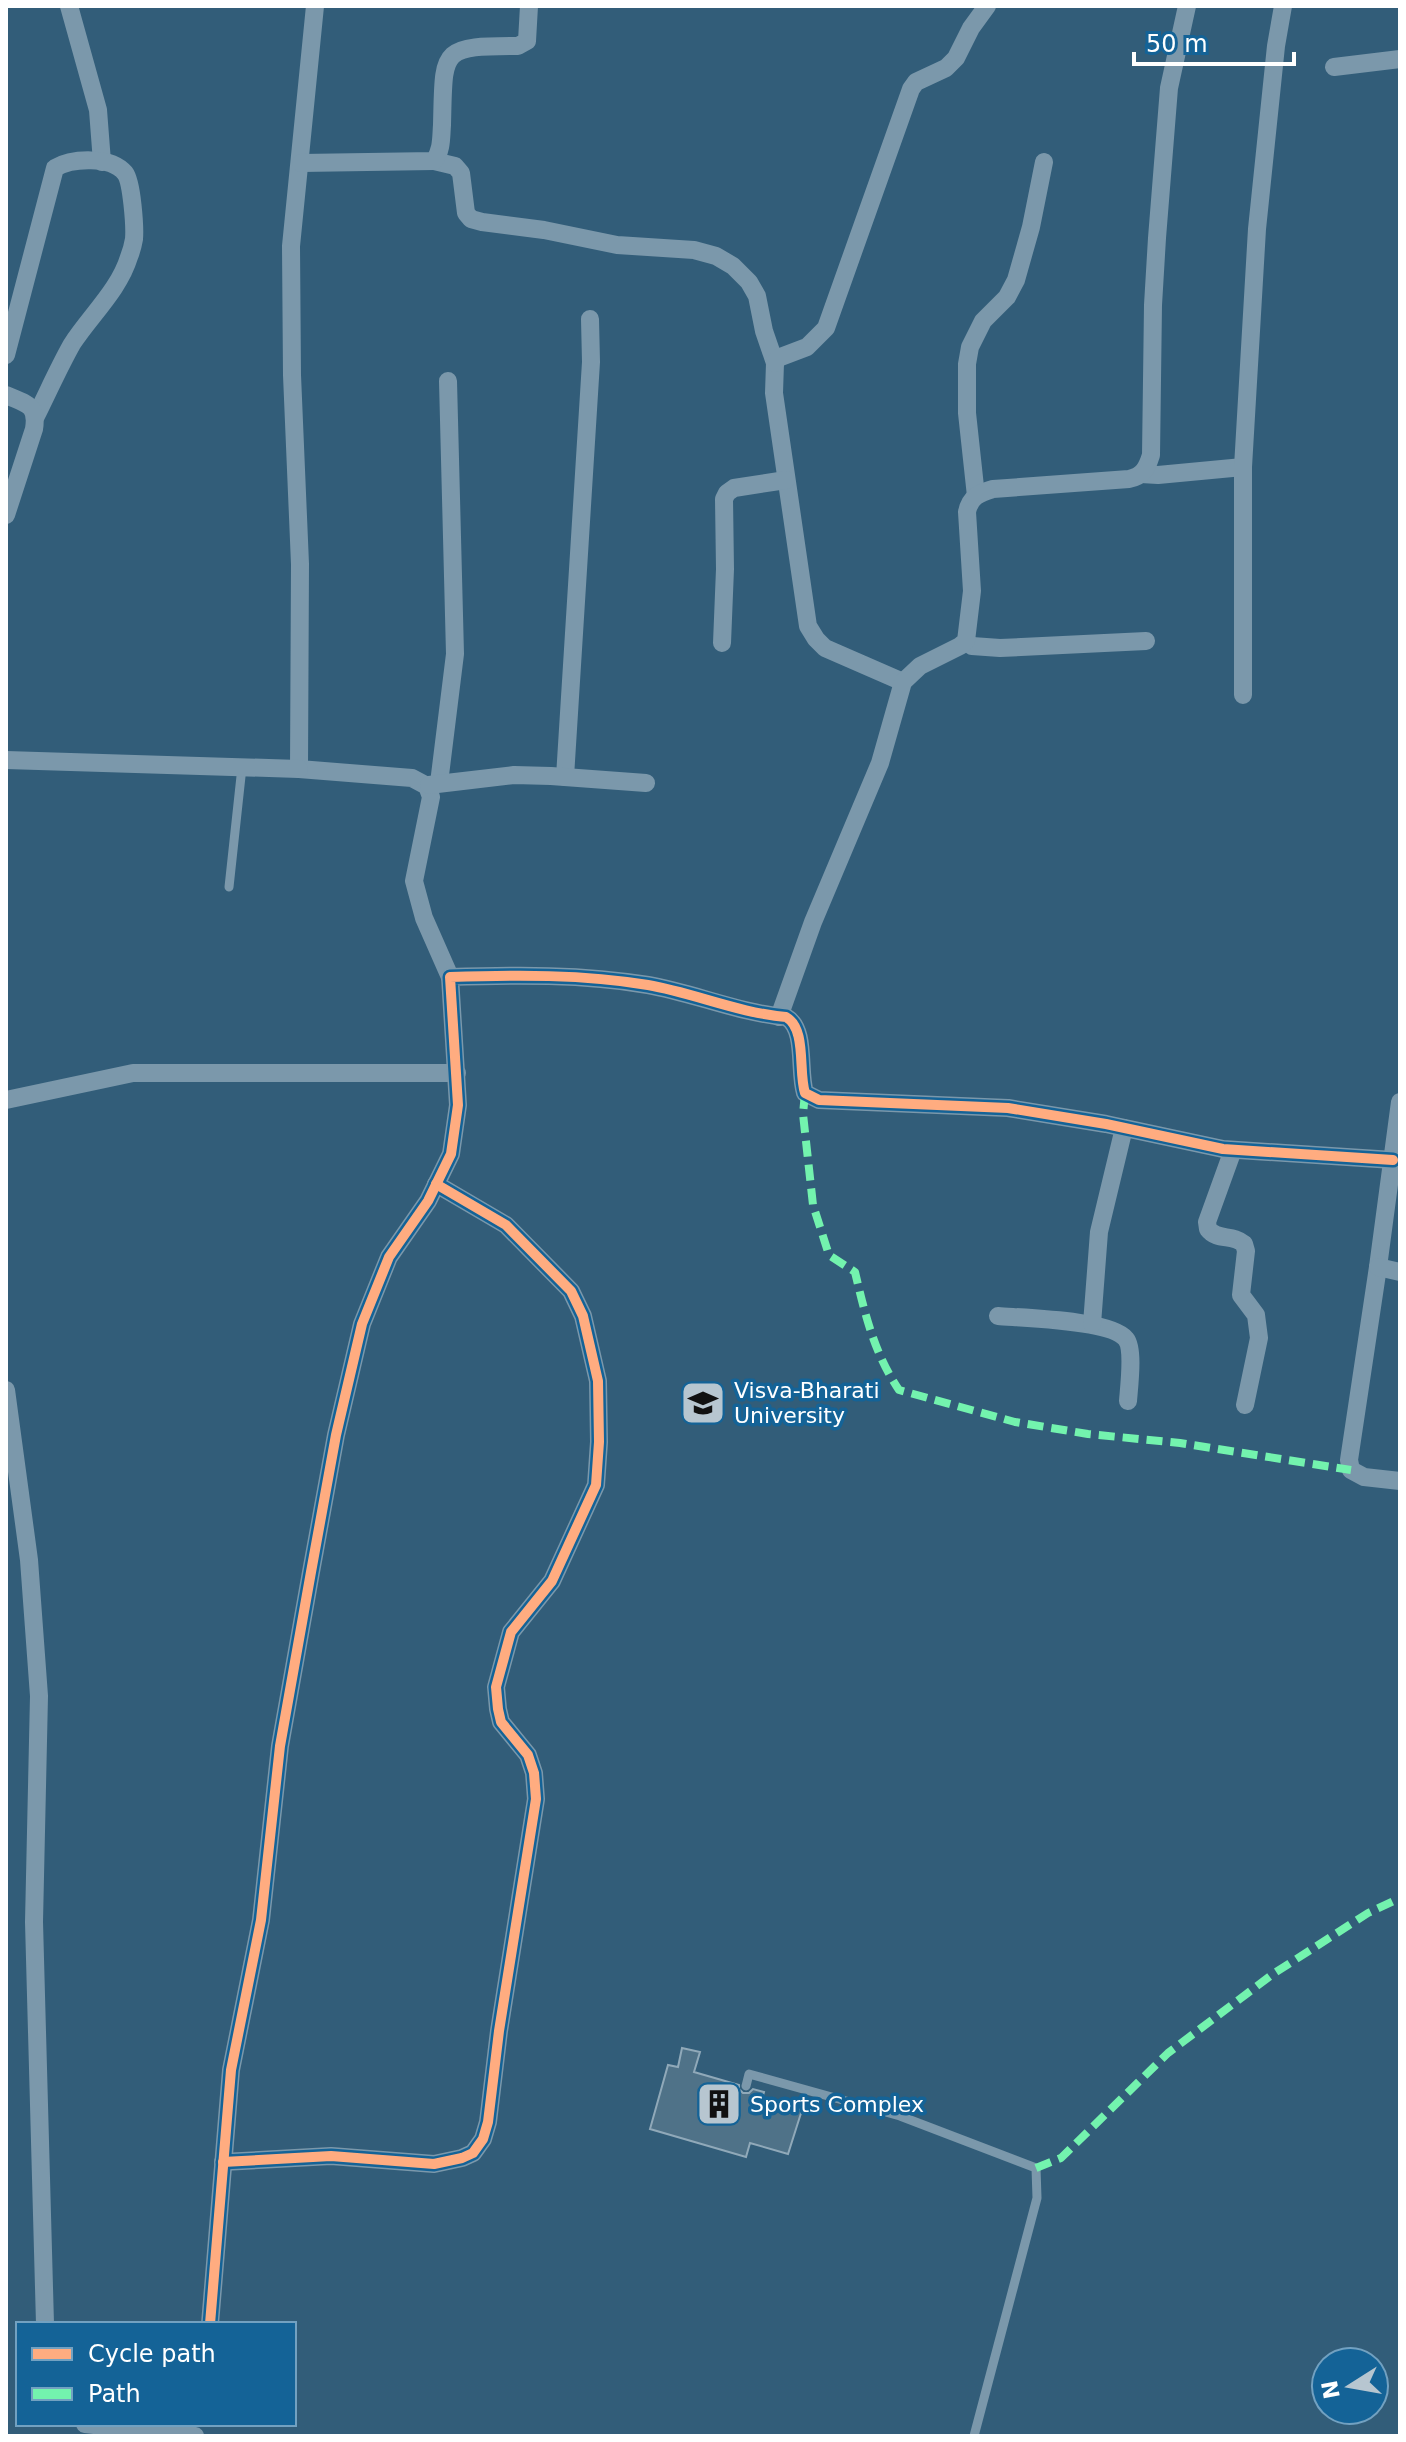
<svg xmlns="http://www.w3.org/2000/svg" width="1406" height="2442" viewBox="0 0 1406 2442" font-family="'DejaVu Sans',sans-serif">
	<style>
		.building { fill: #4f7288; stroke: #90a9b9; stroke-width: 2 }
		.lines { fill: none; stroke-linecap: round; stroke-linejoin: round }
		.lane { stroke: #7b98ab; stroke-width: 9 }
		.street { stroke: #7b98ab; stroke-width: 18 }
		.quiet { stroke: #73f3ae; stroke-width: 8; stroke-dasharray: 16 8; stroke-linecap: butt }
		.cycleway-casing { stroke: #146397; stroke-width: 15 }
		.cycleway { stroke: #ffac80; stroke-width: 10 }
		.labels { text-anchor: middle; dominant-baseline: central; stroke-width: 7; stroke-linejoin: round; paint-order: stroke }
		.poi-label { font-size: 22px; fill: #fff; stroke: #146397; text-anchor: start }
	</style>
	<rect width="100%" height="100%" fill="#325d79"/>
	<polygon class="building" points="682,2048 700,2052 694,2072 739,2085 739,2089 743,2093 749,2093 753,2089 764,2092 762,2099 802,2110 788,2154 750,2143 746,2157 650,2129 668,2065 678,2067"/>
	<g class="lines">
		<g class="lane">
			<polyline points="229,887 242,767"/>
			<polyline points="746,2086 749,2074 900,2116 1036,2168 1037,2198 974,2436"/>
		</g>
		<g class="street">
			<polyline points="69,6 98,110 102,162"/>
			<polyline points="315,6 291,246 292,375 300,564 299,769 412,778 427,786 431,797 414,881 424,918 450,977"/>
			<polyline points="1334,67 1400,59"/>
			<polyline points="434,161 455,166 461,173 466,213 471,219 482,222 544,230 617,245 694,250 716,256 733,266 749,282 757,296 764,331 775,363 774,393 808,626 816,639 825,648 903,682"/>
			<path d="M301 163 434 161C442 150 441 138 442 125 444 49 439 46 518 46L527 41 529 6"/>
			<path d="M6 355 55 168C72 158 111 156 125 173 132 182 135 227 134 239 133 245 131 252 129 257 119 290 90 316 72 344 59 367 48 392 36 416"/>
			<polyline points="775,363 778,358 807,347 826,328 911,89 916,82 946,68 956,58 971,28 987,6"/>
			<path d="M6 395C26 404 38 404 34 429L6 515"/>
			<polyline points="1141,474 1158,475 1243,467"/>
			<polyline points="976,496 967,413 967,364 970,347 983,321 1007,297 1016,280 1031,227 1044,162"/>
			<polyline points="966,641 972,646 1000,648 1146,641"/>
			<polyline points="722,643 725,569 724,499 727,493 734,488 786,480"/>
			<polyline points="1243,695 1243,467 1257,229 1276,46 1283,6"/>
			<polyline points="6,760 299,769"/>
			<polyline points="565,777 591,362 590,319"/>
			<polyline points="439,783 455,654 448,381"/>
			<polyline points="429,785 514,775 551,776 646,783"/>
			<path d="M779 1017 813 922 880 763 903 682 920 666 960 646 966 641 972 591 967 512C970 497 979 493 993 489L1129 479C1143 476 1147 468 1151 455L1153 305 1157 238 1169 88 1187 6"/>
			<polyline points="6,1100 133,1073 457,1073"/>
			<polyline points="1400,1102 1378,1267 1349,1460 1351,1470 1364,1477 1400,1481"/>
			<path d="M1233 1150 1207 1222 1208 1229C1217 1241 1233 1234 1244 1244L1246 1251 1241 1295 1256 1315 1259 1338 1245 1405"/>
			<polyline points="1378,1267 1400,1272"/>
			<path d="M998 1316C1023 1318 1112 1320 1126 1339 1134 1349 1129 1387 1128 1401"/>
			<polyline points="1092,1324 1099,1232 1124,1128"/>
			<polyline points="6,1390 29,1560 39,1696 34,1922 45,2324"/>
			<polyline points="223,2162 331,2156 434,2164 462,2158 473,2153 483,2139 488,2122 499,2031 536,1799 534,1773 528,1755 501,1722 498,1709 496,1687 511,1632 552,1581 596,1485 599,1442 598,1381 583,1316 571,1291 506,1225 436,1184"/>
			<path d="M210 2324 231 2070 261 1920 280 1746 311 1572 336 1435 362 1324 389 1257 428 1201 451 1154 458 1105 450 977C516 975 582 974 648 985 694 993 739 1013 786 1017 807 1029 798 1071 805 1093L819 1100 1008 1108 1106 1124 1223 1149 1393 1160"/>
			<polyline points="85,2424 195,2436"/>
		</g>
		<g class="quiet">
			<path d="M805 1093 803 1114 813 1205 829 1255 855 1272C865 1314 874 1353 899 1390L1015 1422 1088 1434 1180 1443 1351 1470"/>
			<polyline points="1036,2168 1061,2158 1168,2053 1273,1974 1368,1913 1400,1898"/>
		</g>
		<g class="cycleway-casing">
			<g id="cycleway">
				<polyline points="223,2162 331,2156 434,2164 462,2158 473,2153 483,2139 488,2122 499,2031 536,1799 534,1773 528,1755 501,1722 498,1709 496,1687 511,1632 552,1581 596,1485 599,1442 598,1381 583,1316 571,1291 506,1225 436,1184"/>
				<path d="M210 2324 231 2070 261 1920 280 1746 311 1572 336 1435 362 1324 389 1257 428 1201 451 1154 458 1105 450 977C516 975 582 974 648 985 694 993 739 1013 786 1017 807 1029 798 1071 805 1093L819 1100 1008 1108 1106 1124 1223 1149 1393 1160"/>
			</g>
		</g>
		<use href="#cycleway" class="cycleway"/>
	</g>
	<defs>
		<g id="university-square" transform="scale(2.3)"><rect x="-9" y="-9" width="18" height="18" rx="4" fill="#b7c6d0" stroke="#146397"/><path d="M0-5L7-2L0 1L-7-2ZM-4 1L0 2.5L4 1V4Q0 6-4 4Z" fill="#111"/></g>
		<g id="building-square" transform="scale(2.3)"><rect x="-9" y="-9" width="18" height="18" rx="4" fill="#b7c6d0" stroke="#146397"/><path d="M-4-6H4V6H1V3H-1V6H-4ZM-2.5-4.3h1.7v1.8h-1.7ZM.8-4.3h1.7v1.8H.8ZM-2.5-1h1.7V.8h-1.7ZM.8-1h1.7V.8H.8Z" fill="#111"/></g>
	</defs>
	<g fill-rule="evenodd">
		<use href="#university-square" x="703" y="1403"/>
		<use href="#building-square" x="719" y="2104"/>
	</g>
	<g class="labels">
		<g class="poi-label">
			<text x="734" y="1390">Visva-Bharati<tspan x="734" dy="25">University</tspan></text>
			<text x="750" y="2104">Sports Complex</text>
		</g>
	</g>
	<rect width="1406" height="2442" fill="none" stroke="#ffffff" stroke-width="16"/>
	<rect x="16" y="2322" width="280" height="104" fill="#146397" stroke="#72a1c1" stroke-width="2"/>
	<rect x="32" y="2348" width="40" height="12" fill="#ffac80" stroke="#72a1c1" stroke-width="2"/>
	<text x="88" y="2362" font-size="24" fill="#ffffff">Cycle path</text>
	<rect x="32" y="2388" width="40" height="12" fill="#73f3ae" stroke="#72a1c1" stroke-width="2"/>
	<text x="88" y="2402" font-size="24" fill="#ffffff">Path</text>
	<g transform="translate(1350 2386) rotate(259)"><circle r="38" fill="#146397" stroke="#72a1c1" stroke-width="2"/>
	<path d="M0-6L14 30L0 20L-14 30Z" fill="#b7c6d0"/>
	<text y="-12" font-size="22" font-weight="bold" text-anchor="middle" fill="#ffffff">N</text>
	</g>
	<path d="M1134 52v12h160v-12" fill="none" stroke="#ffffff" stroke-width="4"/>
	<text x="1146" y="52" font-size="24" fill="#ffffff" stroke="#146397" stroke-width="6" paint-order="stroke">50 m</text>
</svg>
